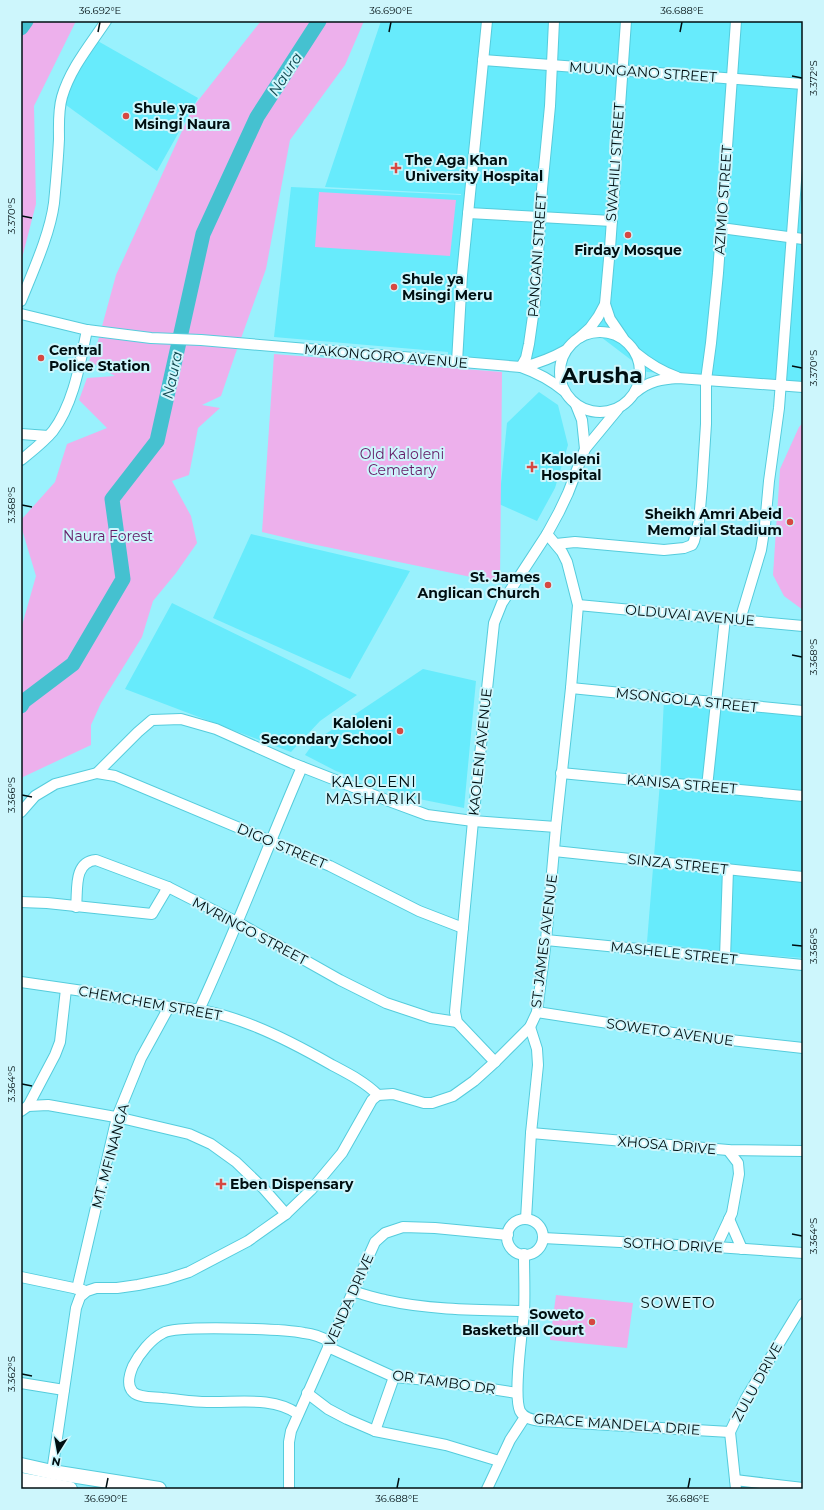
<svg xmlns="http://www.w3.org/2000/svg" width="824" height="1510" viewBox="0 0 824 1510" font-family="Montserrat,sans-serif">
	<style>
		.built { fill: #67ebfc }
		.green { fill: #edb0ec }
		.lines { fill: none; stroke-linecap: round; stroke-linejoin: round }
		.river { stroke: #45c1d0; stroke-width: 15 }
		.minor-casing { stroke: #55ccdc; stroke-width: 12 }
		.highway-casing { stroke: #55ccdc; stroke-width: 16 }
		.minor { stroke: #fff; stroke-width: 10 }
		.highway { stroke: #fff; stroke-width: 14 }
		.ticks { fill: none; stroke: #000f12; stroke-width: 1.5 }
		.poi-dot { fill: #d64841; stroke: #cdf6fc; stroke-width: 1.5 }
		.labels { text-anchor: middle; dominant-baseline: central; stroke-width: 4; stroke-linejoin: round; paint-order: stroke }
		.street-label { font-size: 14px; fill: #000f12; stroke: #cdf6fc }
		.poi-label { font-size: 14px; font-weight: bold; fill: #000f12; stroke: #cdf6fc; text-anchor: start }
		.park-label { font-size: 14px; fill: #641b66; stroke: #cdf6fc }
		.water-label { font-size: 15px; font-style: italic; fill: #12484f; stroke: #cdf6fc }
		.neighbourhood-label { font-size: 15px; letter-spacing: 1px; fill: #000f12; stroke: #cdf6fc }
		.town-label { font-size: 22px; font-weight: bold; fill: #000f12; stroke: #cdf6fc }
		.neatline { fill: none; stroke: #000f12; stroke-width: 1.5 }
		.ticks-label { font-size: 10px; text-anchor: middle; fill: #000f12 }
	</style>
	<rect width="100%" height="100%" fill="#99f1fd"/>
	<g class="built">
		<polygon points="381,21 803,21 803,382 647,372 597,334 519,365 448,356 448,352 274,337 291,187 461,195 461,194 325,187"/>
		<polygon points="96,40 198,98 157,171 66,105 63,99 64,94"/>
		<polygon points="539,392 558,405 568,445 555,488 537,521 499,504 507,423"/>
		<polygon points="251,534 410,571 350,679 213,618"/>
		<polygon points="172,603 307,669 357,695 320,721 291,752 125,689"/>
		<polygon points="423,669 476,681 464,808 404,796 336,771 305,755 315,741"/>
		<polygon points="664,698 803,711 803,958 722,952 647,942 660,782"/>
	</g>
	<g class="green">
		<polygon points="21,21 76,21 34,106 36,204 21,262"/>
		<polygon points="261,21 364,21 345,65 290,140 266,269 235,355 221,396 202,405 220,408 198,428 189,475 172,481 191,516 197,543 176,573 153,601 142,637 101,703 91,725 91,745 23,777 21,781 21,629 36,576 21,526 21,520 55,482 67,444 107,428 79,400 87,378 115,376 89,361 98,341 116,275 193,107"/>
		<polygon points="319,192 456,200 450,256 315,247"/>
		<polygon points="274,354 502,372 500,583 312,544 262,532"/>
		<polygon points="803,423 803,610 784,596 773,575 780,469 799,427"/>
		<polygon points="556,1295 633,1303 627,1348 550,1340"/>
	</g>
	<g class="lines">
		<g class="river">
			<polyline points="21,28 26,21"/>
			<polyline points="21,706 24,701 73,664 123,579 112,499 157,441 203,234 257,117 319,21"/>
		</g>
		<g class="minor-casing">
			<g id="minor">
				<polyline points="483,60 803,84"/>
				<polyline points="468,213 612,221"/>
				<polyline points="721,228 803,239"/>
				<path d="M21 301C33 271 50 234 54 203 56 182 58 160 59 139 59 125 58 111 62 97 70 69 90 45 106 21"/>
				<polyline points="605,304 610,319 623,338"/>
				<path d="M21 314 87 330 151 338 201 340 521 367C538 373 551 380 564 391"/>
				<circle cx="600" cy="372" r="40"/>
				<polyline points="580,337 590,328 598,317 605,304 610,248 626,21"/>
				<path d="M636 353C648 363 661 371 677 377"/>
				<polyline points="457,362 462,275 487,21"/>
				<polyline points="521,367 526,358 529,344 535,302 542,189 550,106 554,21"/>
				<path d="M523 367C539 363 552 358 566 350"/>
				<path d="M636 392C649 381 662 379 678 378L803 387"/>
				<polyline points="576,405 582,420 585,449"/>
				<polyline points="21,434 48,436"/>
				<path d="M21 460C32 451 44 442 53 431 74 403 80 363 87 330"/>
				<polyline points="556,544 575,542 664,550 684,548 692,545 694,541 699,521 702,486 706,424 706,380 711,343 718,273 736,21"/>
				<polyline points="578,605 803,626"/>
				<polyline points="740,620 761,550 765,525 769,481 779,408 803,87"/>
				<polyline points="571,688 803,711"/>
				<polyline points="97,773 115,776 330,866 419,911 463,928"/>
				<polyline points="561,773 803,796"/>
				<polyline points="707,787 725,618"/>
				<polyline points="21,812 35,796 55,784 97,773 138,732 152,720 181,719 216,729 292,763 389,801 427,815 473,821 556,827"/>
				<polyline points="554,851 803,877"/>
				<polyline points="21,902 47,903 152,914 168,887"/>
				<path d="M76 907C78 890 73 862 96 860L168 887 237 922 340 980 386 1003 431 1018 457 1022"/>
				<polyline points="546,940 803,965"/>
				<polyline points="725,958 728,869"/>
				<path d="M21 982 83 991 169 1007C225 1007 285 1038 332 1065 349 1074 365 1082 378 1095"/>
				<path d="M199 1010C236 930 267 848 302 767"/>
				<polyline points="537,1012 686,1035 803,1048"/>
				<polyline points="495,1062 457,1022 455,1012 473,821 494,623 502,603 547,534 559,512 568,493 585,449 618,409"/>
				<polyline points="28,1106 55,1055 60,1042 66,989"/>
				<polyline points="21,1111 28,1106 48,1105 121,1118 189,1134 211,1144 236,1162 264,1189 286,1214"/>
				<polyline points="531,1133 728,1150 803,1151"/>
				<polyline points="526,1219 531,1133 538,1065 537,1049 530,1027"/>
				<polyline points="729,1219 742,1249"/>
				<circle cx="525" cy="1237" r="18"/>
				<polyline points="543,1238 716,1247 803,1253"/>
				<polyline points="716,1247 732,1213 739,1174 738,1163 728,1150"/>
				<path d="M524 1254C524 1274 525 1293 524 1313 522 1333 513 1395 520 1411 524 1419 534 1420 541 1421L730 1432"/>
				<polyline points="21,1277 83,1290"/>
				<polyline points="77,1289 117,1117 141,1058 169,1007"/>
				<path d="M352 1291C363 1294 374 1298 385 1300 428 1310 479 1310 524 1311"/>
				<polyline points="328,1347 394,1377 439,1381 517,1393"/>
				<polyline points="21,1383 64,1390"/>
				<polyline points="307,1393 328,1409 347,1419 375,1431 446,1445 499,1461"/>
				<path d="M298 1414C273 1396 237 1403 207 1402 192 1402 177 1399 162 1398 154 1397 139 1398 133 1392 126 1385 130 1373 133 1366 139 1354 151 1339 163 1333 177 1325 284 1329 304 1333 314 1334 322 1337 330 1342"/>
				<polyline points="375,1431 394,1377"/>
				<polyline points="52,1472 76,1308 80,1297 87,1291 96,1288 117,1288 138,1285 167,1279 189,1272 248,1241 286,1214 311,1190 342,1153 372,1100 378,1095 393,1094 424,1103 432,1103 453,1096 474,1081 495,1062 530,1027 537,1012 546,940 556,827 571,688 578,605 567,562 562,552 547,534"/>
				<polyline points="735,1480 803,1488"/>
				<polyline points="289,1489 289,1442 291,1431 375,1242 385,1233 403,1227 435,1228 508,1235"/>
				<polyline points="487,1489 510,1440 525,1417"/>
				<polyline points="736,1489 730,1432 746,1398 803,1304"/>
			</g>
		</g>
		<g class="highway-casing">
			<g id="highway">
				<polyline points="21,1465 52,1472 159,1489"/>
				<polyline points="21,1480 70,1489"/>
			</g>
		</g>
		<use href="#minor" class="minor"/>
		<use href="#highway" class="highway"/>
	</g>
	<path class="ticks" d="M98 32 100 22M389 32 391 22M680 32 682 22M792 76 802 78M22 216 32 218M792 366 802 368M22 505 32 507M792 655 802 657M22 795 32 797M792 945 802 946M22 1084 32 1086M792 1234 802 1236M22 1374 32 1376M106 1488 108 1478M397 1488 399 1478M688 1488 690 1478"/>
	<g class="poi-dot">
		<circle cx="126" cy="116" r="4"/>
		<path d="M394 162h4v4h4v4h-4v4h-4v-4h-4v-4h4z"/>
		<circle cx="628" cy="235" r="4"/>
		<circle cx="394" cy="287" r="4"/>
		<circle cx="41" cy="358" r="4"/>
		<path d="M530 461h4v4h4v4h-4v4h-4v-4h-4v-4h4z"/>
		<circle cx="790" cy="522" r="4"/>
		<circle cx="548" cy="585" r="4"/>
		<circle cx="400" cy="731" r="4"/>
		<path d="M219 1178h4v4h4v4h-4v4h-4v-4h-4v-4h4z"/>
		<circle cx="592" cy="1322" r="4"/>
	</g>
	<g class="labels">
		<g class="street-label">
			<text transform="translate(643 72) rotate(4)">MUUNGANO STREET</text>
			<text transform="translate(615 162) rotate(-86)">SWAHILI STREET</text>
			<text transform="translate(723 200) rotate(-86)">AZIMIO STREET</text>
			<text transform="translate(537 255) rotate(-86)">PANGANI STREET</text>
			<text transform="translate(386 356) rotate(5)">MAKONGORO AVENUE</text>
			<text transform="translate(690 615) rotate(5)">OLDUVAI AVENUE</text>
			<text transform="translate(687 700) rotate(6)">MSONGOLA STREET</text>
			<text transform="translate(480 752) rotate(-84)">KAOLENI AVENUE</text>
			<text transform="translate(682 784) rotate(5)">KANISA STREET</text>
			<text transform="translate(282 846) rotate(23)">DIGO STREET</text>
			<text transform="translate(678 864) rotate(6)">SINZA STREET</text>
			<text transform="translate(250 931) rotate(28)">MVRINGO STREET</text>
			<text transform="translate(544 941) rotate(-83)">ST. JAMES AVENUE</text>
			<text transform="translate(674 953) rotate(6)">MASHELE STREET</text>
			<text transform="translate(150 1003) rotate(10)">CHEMCHEM STREET</text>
			<text transform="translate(670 1032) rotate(8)">SOWETO AVENUE</text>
			<text transform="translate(667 1145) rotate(5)">XHOSA DRIVE</text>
			<text transform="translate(110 1156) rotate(-75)">MT. MFINANGA</text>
			<text transform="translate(673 1245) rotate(3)">SOTHO DRIVE</text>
			<text transform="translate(349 1300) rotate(-66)">VENDA DRIVE</text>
			<text transform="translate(444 1382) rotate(8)">OR TAMBO DR</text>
			<text transform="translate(757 1382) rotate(-61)">ZULU DRIVE</text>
			<text transform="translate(617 1424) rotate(4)">GRACE MANDELA DRIE</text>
		</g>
		<g class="poi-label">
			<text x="134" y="108">Shule ya<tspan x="134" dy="16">Msingi Naura</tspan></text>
			<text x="405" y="160">The Aga Khan<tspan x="405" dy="16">University Hospital</tspan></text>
			<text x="628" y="250" text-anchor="middle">Firday Mosque</text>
			<text x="402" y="279">Shule ya<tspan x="402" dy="16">Msingi Meru</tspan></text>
			<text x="49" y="350">Central<tspan x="49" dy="16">Police Station</tspan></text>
			<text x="541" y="459">Kaloleni<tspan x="541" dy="16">Hospital</tspan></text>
			<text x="782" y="514" text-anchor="end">Sheikh Amri Abeid<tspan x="782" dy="16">Memorial Stadium</tspan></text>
			<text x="540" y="577" text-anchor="end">St. James<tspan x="540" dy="16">Anglican Church</tspan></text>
			<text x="392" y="723" text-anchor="end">Kaloleni<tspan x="392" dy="16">Secondary School</tspan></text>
			<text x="230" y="1184">Eben Dispensary</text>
			<text x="584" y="1314" text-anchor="end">Soweto<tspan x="584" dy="16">Basketball Court</tspan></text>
		</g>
		<g class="park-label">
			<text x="402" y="454">Old Kaloleni<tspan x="402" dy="16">Cemetary</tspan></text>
			<text x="108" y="536">Naura Forest</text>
		</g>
		<g class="water-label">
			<text transform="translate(285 74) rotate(-57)">Naura</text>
			<text transform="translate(172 375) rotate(-78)">Naura</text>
		</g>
		<g class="neighbourhood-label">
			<text x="374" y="781">KALOLENI<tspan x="374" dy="17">MASHARIKI</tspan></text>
			<text x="678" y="1302">SOWETO</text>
		</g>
		<g class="town-label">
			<text x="602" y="375">Arusha</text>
		</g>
	</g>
	<rect width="824" height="1510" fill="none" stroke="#cdf6fc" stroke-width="44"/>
	<g transform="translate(58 1452) rotate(191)" stroke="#cdf6fc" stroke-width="3" paint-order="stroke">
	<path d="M0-3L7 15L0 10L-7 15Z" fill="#000f12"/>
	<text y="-6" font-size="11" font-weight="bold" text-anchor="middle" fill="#000f12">N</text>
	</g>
	<rect x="22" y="22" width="780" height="1466" class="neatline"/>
	<g class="ticks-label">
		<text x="100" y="14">36.692°E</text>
		<text x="391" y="14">36.690°E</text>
		<text x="682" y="14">36.688°E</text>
		<text transform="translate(813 78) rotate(-90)" y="4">3.372°S</text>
		<text transform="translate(11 216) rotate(-90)" y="4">3.370°S</text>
		<text transform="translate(813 368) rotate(-90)" y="4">3.370°S</text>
		<text transform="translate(11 505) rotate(-90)" y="4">3.368°S</text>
		<text transform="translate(813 657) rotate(-90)" y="4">3.368°S</text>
		<text transform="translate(11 795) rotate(-90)" y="4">3.366°S</text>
		<text transform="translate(813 946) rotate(-90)" y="4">3.366°S</text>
		<text transform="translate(11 1084) rotate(-90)" y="4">3.364°S</text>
		<text transform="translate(813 1236) rotate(-90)" y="4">3.364°S</text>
		<text transform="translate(11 1374) rotate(-90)" y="4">3.362°S</text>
		<text x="106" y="1502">36.690°E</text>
		<text x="397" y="1502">36.688°E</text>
		<text x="688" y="1502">36.686°E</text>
	</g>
</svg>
